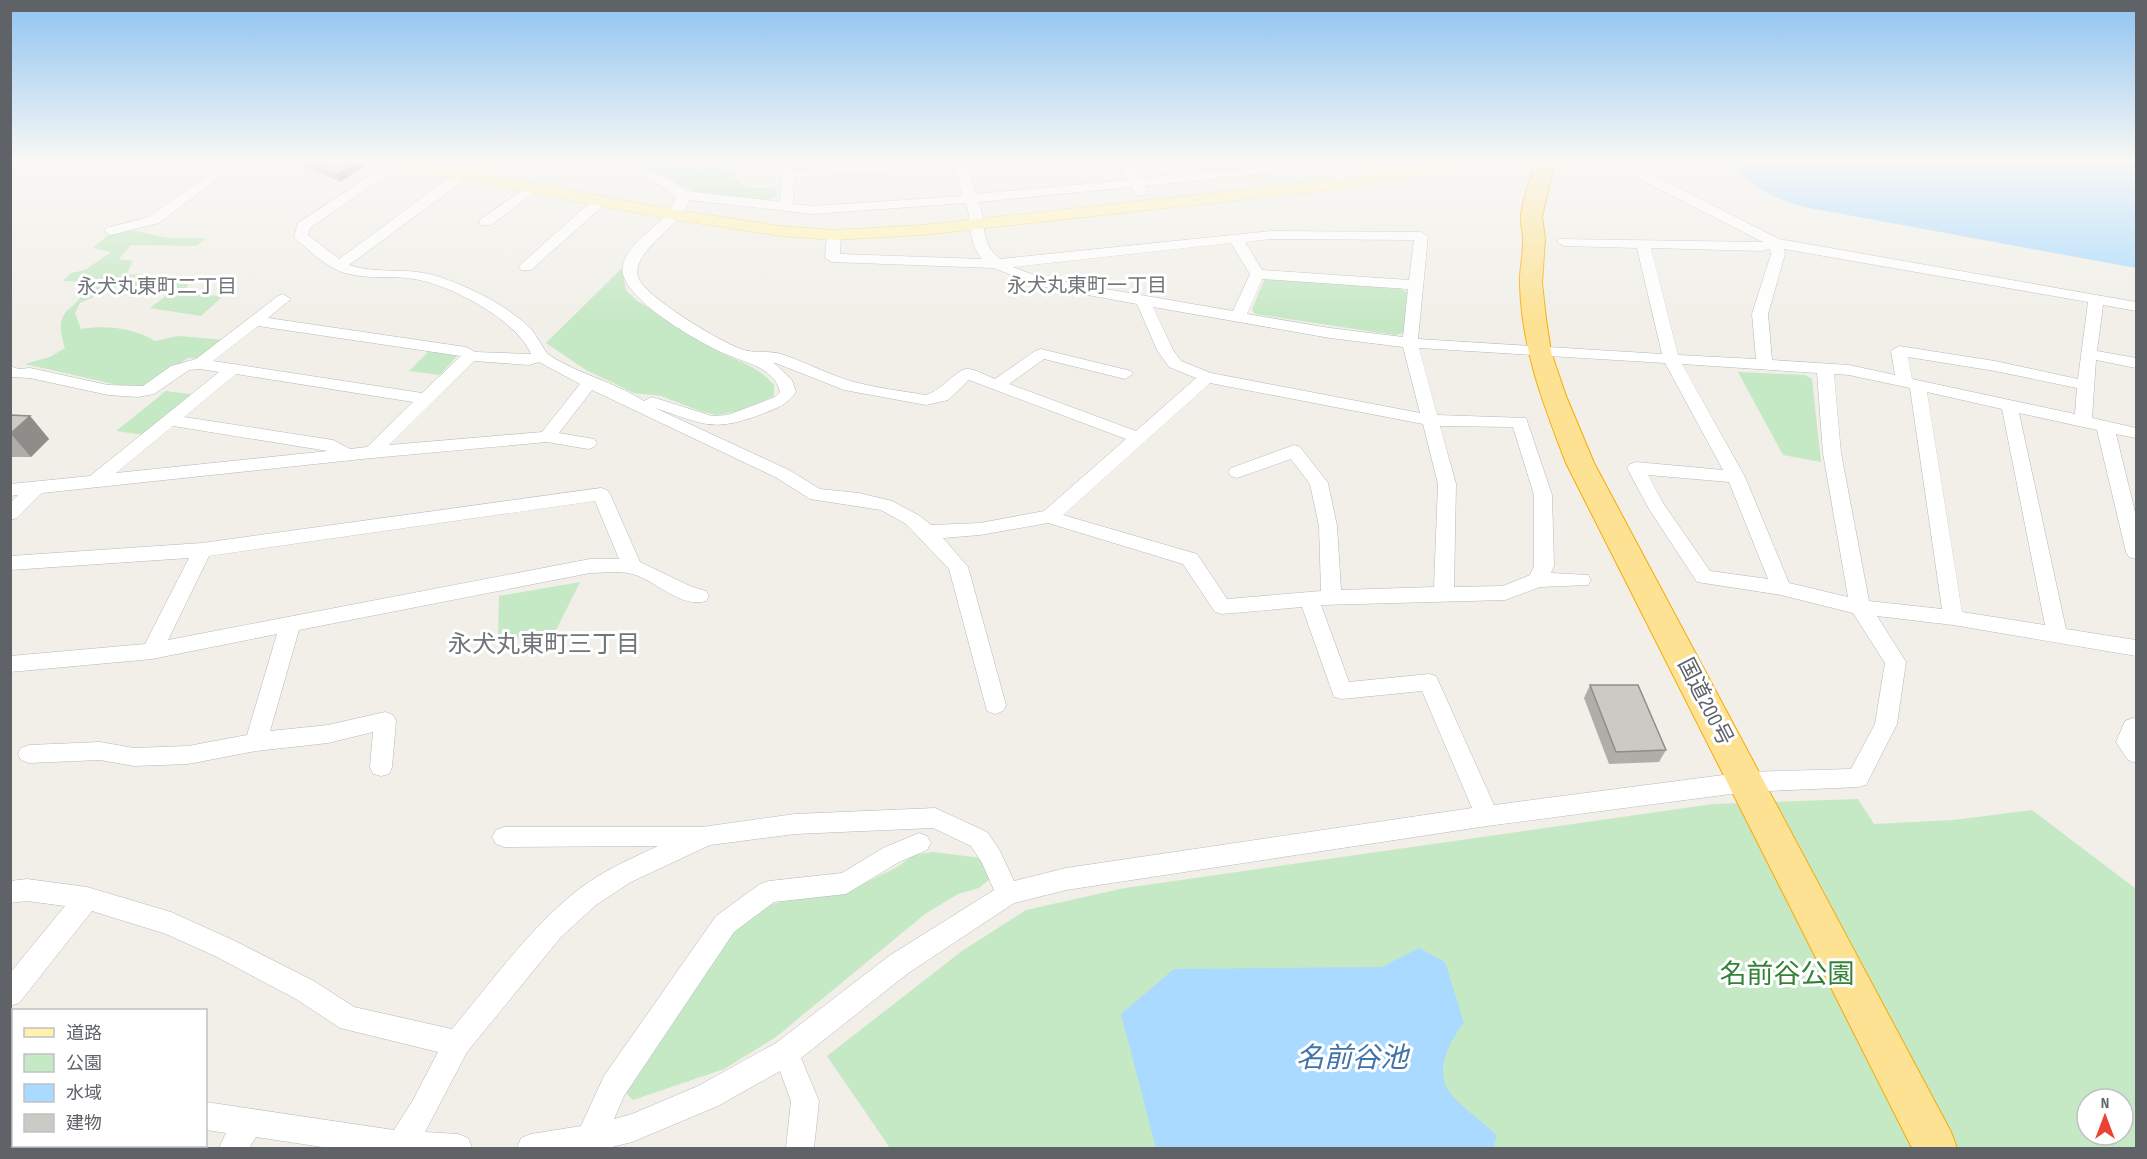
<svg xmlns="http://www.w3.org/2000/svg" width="2147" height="1159" viewBox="0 0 2147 1159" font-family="'Sofia Sans Condensed','Noto Sans JP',sans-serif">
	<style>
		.green { fill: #c5e8c5; fill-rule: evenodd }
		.water { fill: #aadaff }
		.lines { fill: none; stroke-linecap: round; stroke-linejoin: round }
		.minor-casing { stroke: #b5b8bc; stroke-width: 1 }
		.major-casing { stroke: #f2c960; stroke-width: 1 }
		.highway-casing { stroke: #f9ab00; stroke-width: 2 }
		.minor { fill: #fff; fill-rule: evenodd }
		.major { fill: #fff2af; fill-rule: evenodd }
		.highway { fill: #fde293; fill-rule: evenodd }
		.wall { fill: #afaea9 }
		.shaded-wall { fill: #8f8d8a }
		.building { fill: #cccac5; stroke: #8f8d8a; stroke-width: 1.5 }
		.labels { text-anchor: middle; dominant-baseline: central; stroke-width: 6; stroke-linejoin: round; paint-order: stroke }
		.far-neighbourhood-label { font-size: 20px; fill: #70757a; stroke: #fff }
		.street-label { font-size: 22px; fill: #5f6368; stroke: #fff }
		.neighbourhood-label { font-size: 24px; fill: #70757a; stroke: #fff }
		.near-park-label { font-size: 27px; fill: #348238; stroke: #fff }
		.near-water-label { font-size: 28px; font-style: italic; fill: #4174aa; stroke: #fff }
	</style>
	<rect width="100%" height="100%" fill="#f1efe8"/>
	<g class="green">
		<path d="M621 159H659L699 171 715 166 729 172 746 188H774L777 194 774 198C727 211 663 180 621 159Z"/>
		<path d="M125 229 169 238H207L196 246 131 245 119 259 133 261 127 274 154 275 155 280 190 278 185 294 223 296 201 316 150 308 171 292 124 284 80 303 75 313 81 329C105 325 134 328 155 341L178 336 225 340 202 358H188L147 385 131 388 25 364 50 357 65 348C50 302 81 314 87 282L63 281 71 273 85 270 111 252 93 248 107 236Z"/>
		<path d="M622 268 626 290 636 300C664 317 691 337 719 352 740 362 759 367 774 385V396L740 411 717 415 700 411 661 396 634 393 586 370 546 343Z"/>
		<polygon points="1270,278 1401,289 1407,292 1404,333 1395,335 1255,314 1252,310 1264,280"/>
		<polygon points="429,351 457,356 440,375 409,371"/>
		<polygon points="1738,372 1805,375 1812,379 1821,462 1783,455"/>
		<polygon points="166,391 195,395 145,435 116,431"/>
		<polygon points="580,582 555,632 498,641 499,596"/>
		<path d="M1858 799 1874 824 1954 820 2032 810 2136 889V1148H890L827 1056 962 951 1026 910 1125 888 1713 804ZM2087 1099H2123V1135H2087Z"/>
		<polygon points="933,852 981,858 990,879 979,888 958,894 925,914 776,1037 724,1069 633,1100 624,1091 731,935 766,906 806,895 845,893 897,867 914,855"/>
	</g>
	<g class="water">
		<path d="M1736 159H2136V268L1804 207C1781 201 1740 186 1736 159Z"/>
		<path d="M1419 948 1445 962 1464 1023C1450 1040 1434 1071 1449 1091 1459 1106 1483 1122 1497 1135L1493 1148H1156L1121 1014 1174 969 1382 967Z"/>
	</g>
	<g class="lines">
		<g class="minor-casing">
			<g id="minor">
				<polygon points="10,159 29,159 28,162 10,164"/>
				<polygon points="108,159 124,159 126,162 120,166"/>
				<polygon points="230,159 244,159 159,223 111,235 104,231 106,228 149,217"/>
				<path d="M395 159H409L310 228 308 235 339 259 457 172H467L469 175 467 178 349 265C378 275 409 266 440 277 471 288 503 303 528 326 536 333 544 351 549 355 578 374 617 383 644 401L652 397 712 416 728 415 775 397 780 392C774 366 741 362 721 352 697 341 614 295 623 264 632 235 668 226 676 196L663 187 608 162 607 159H623L673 181 687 191 780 202 783 159H795V170L954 159H1018L1012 163 968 166 976 194 1128 180 1118 159H1130L1141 178 1266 166 1272 170 1271 173 1144 186 1148 192 1141 196 1136 195 1132 187 979 202C987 225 979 242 1000 259L1271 231 1421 232 1428 236 1418 339 1662 354 1637 248 1564 246 1557 242 1559 239 1763 242 1637 178 1617 159H1631L1647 172 1779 239 2136 302V311L2103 305 2097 351 2136 358V368L2096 360 2092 418 2136 428V438L2116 434 2136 516V559L2129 557 2126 552 2097 430 2019 413 2066 629 2136 640V656L1953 625 1877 616 1906 662 1897 724 1866 785 1858 787 1746 792 1487 826 1066 890 1014 903 907 974 801 1058 819 1101 814 1148H786L791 1101 780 1071 718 1106 632 1142 608 1148H517L521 1138 531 1134 581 1126 604 1076 716 916 760 884 769 881 842 873 883 848 919 833 927 836 931 843 927 850 899 862 846 894 774 902 734 932 624 1096 614 1119 632 1114 698 1086 776 1043 889 956 994 890 982 863 971 846 933 828 795 834 710 845 631 882 596 905 561 937 467 1052 425 1132 458 1134 468 1138 472 1148H329L256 1137 249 1148H219L226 1133 206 1130V1102L394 1130 413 1100 438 1052 340 1028 296 999 215 956 166 934 92 911 19 1003 10 1006V973L65 906 27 901 10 903V881L27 879 87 887 171 912 233 940 314 981 354 1007 452 1029C492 982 529 928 578 890 602 871 630 859 658 846L504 847 496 844 492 837 496 830 504 827H702L795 814 935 808 987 832 999 849 1014 881 1066 868 1472 808 1422 691 1342 699 1334 697 1302 607 1222 614 1215 612 1183 564 1048 523 980 535 943 538 968 567 1006 705 1003 711 995 714 987 711 949 569 906 524 881 510 810 499 777 478 592 390 559 433 594 439 597 443 594 447 588 449 547 442 372 458 42 493 17 518 10 520V503L18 495 10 496V484L90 476 219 372 200 369 189 370 154 394 138 397 108 395 30 378 11 377 10 366 19 369 30 368 108 385 143 386 171 366 196 359 278 296 283 294 291 299 268 318 466 347 475 352 531 354C517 320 449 284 414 279 391 275 368 280 345 273 326 267 311 252 296 239L294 236 298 223ZM955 167 963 196 814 206 793 204 794 177ZM689 200 814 214 966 203C973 225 967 240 982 259L840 254 841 235 834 231 827 235 825 258 832 262 994 268 1039 286 1137 304 1157 350 1169 367 1196 378 1136 431 1009 384 1044 359 1125 379 1133 374 1131 371 1041 349 1035 351 995 379C987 376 976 369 967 369 957 369 941 391 926 395 902 391 877 388 854 382 829 375 806 362 781 354 768 350 754 354 741 349 721 342 643 296 638 277 631 250 682 227 689 200ZM1271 239 1414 240 1409 280 1262 270 1245 242ZM1231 243 1250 274 1233 311 1042 278 1013 267ZM1651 248 1761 251 1770 249 1771 254 1752 314 1756 359 1678 355ZM1784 249 2088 302 2078 379 1995 361 1899 346 1891 351 1895 375 1849 365 1772 360 1768 314 1785 254ZM1262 279 1408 289 1403 337 1330 328 1247 314ZM1153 307 1330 338 1403 347 1420 413 1211 373 1181 361 1173 350ZM258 326 461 356 422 393 213 361ZM1419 348 1665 363 1723 470 1636 462 1630 464 1627 468 1649 509 1697 582 1781 595 1853 613 1885 663 1875 724 1851 769 1746 772 1494 805 1436 676 1429 674 1349 682 1321 605 1505 600 1540 587 1588 585 1591 580 1588 575 1551 573 1554 566 1552 495 1526 418 1437 415ZM1908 357 1995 371 2077 388 2075 414 1912 379ZM474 361 529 365 539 362 580 384 542 432 389 445ZM773 362 844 390 926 405 948 400 969 380 1126 439 1044 511 980 523 931 525 920 516 892 501 859 493 820 489 789 470 655 408C704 424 712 433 762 414 777 408 787 405 796 392L792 380ZM1682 364 1817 373 1823 453 1848 597 1789 583 1745 477ZM236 374 413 402 367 447 350 449 333 440 184 417ZM1834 374 1849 375 1910 388 1942 609 1869 601 1841 453ZM1210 383 1423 424 1438 484 1434 587 1341 590 1337 526 1328 483 1300 447 1294 445 1231 468 1228 472 1231 476 1237 478 1291 459 1310 484 1319 526 1321 591 1227 599 1197 554 1063 515ZM1927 392 2002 409 2045 625 1962 612ZM173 426 328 451 116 473ZM1440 426 1513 427 1534 495V566L1530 575 1503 586 1454 587 1456 484ZM1648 475 1729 482 1768 579 1710 571 1663 503Z"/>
				<polygon points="666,159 687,159 706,163 707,166 701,170 667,162"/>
				<polygon points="1313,159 1327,159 1355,183 1348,187 1343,186"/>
				<polygon points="531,184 538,188 536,191 491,225 481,225 479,222 481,219"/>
				<polygon points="599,198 606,202 604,205 531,270 521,270 519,267 521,264 594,199"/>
				<path d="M601 488 607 490 610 494 640 562 690 586 706 591 709 596 706 601C679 609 653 577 628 573 616 571 602 573 590 573L299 630 270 731 328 725 385 712 393 715 396 721 392 767 389 774 381 776 373 774 370 767 373 732 328 743 256 751 188 764 134 766 100 760 29 763 21 760 18 754 21 748 29 745 100 742 134 748 188 746 247 735 277 634 152 659 10 672V656L145 644 189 558 10 570V556L202 543ZM595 501 619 559H590L168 640 209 556Z"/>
				<polygon points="2133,718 2136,719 2136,763 2128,760 2116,742 2125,721"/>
				<rect x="10" y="1069" width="4" height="28"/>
				<polygon points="24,1146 54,1146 53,1148 23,1148"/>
			</g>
		</g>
		<g class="major-casing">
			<g id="major">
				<polygon points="368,159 402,159 676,210 781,226 834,230 924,225 1348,178 1447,159 1474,159 1472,163 1427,174 1348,188 924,235 834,240 781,236 676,220 376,164 370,163"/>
				<polygon points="1524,159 1544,159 1551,173 1548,177 1536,177 1530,164"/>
			</g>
		</g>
		<g class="highway-casing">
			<path id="highway" d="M1539 159H1559L1552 173 1542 217 1545 239 1542 283 1546 319 1551 352 1566 396 1594 463 1951 1132 1957 1148H1912L1566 463C1543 403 1522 350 1520 285 1519 270 1524 254 1523 239 1523 231 1520 223 1521 216 1523 197 1531 176 1539 159Z"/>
		</g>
		<use href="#minor" class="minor"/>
		<use href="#major" class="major"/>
		<use href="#highway" class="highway"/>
	</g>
	<g class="wall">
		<polygon points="286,159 350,159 360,161 363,167 340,182 287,160"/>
		<polygon points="10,415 30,416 49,439 31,457 10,457"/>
		<polygon points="1590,685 1666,750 1659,762 1609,764 1584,698"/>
	</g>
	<g class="shaded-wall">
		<polygon points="360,161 363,167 340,182 337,175"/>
		<polygon points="30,416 49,439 31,457 11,434"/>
	</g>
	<g class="building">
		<polygon points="296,159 350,159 360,161 337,175"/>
		<polygon points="10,415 30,416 10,434"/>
		<polygon points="1590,685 1638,685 1666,750 1616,752"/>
	</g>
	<linearGradient id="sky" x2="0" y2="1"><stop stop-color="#8fc3f1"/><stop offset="0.5" stop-color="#f9f8f5"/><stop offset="1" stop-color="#f9f8f5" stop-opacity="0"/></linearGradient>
	<rect width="2147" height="321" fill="url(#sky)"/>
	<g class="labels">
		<g class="far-neighbourhood-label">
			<text x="1087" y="286">永犬丸東町一丁目</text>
			<text x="157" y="287">永犬丸東町二丁目</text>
		</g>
		<g class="street-label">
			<text transform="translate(1705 702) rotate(63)">国道200号</text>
		</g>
		<g class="neighbourhood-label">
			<text x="544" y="644">永犬丸東町三丁目</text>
		</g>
		<g class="near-park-label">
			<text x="1787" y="975">名前谷公園</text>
		</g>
		<g class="near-water-label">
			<text x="1352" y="1058">名前谷池</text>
		</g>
	</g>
	<rect width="2147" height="1159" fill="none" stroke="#5f6368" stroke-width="24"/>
	<rect x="12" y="1009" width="195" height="138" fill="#ffffff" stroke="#bfc1c3" stroke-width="1.5"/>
	<rect x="24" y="1028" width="30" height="9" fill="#fff2af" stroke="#bfc1c3" stroke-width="1.5"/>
	<text x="66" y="1039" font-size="18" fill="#5f6368">道路</text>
	<rect x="24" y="1054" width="30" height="18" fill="#c5e8c5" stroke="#bfc1c3" stroke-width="1.5"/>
	<text x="66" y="1069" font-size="18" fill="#5f6368">公園</text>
	<rect x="24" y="1084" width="30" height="18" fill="#aadaff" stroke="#bfc1c3" stroke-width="1.5"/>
	<text x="66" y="1099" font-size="18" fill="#5f6368">水域</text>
	<rect x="24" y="1114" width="30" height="18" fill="#cccac5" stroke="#bfc1c3" stroke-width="1.5"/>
	<text x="66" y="1129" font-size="18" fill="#5f6368">建物</text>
	<g transform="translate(2105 1117)"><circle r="28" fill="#ffffff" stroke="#bfc1c3" stroke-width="1.5"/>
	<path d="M0-4.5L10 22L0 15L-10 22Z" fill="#ea4335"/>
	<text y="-9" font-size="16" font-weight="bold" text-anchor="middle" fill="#5f6368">N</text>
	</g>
</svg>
